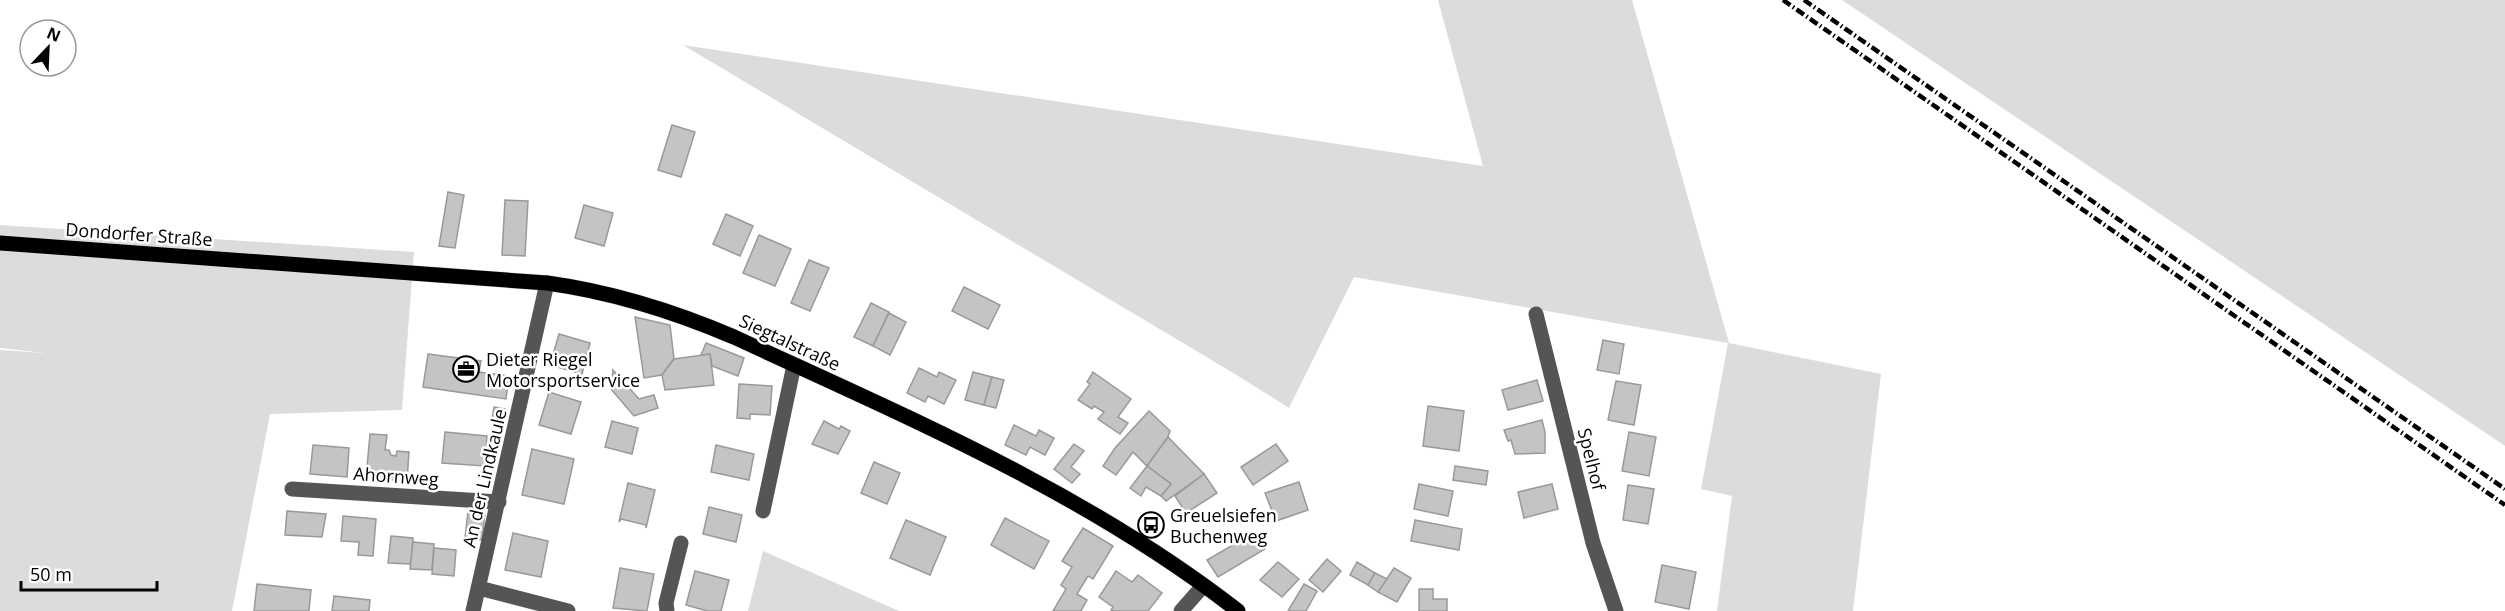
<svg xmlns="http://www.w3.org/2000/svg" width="2505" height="611" viewBox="0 0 2505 611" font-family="'Open Sans',sans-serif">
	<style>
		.green { fill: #dcdcdc }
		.building { fill: #c4c4c4; stroke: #999; stroke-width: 1.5 }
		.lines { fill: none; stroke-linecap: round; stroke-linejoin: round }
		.major-casing { stroke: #dbdbdb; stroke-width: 16 }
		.minor { stroke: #555; stroke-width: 15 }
		.major { stroke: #000; stroke-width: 15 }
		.rail { stroke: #000; stroke-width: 4.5; stroke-dasharray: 9 3 1.5 3; stroke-linecap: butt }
		.labels { text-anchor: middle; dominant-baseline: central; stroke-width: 5; stroke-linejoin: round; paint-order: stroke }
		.street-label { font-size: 18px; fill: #000; stroke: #fff }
		.poi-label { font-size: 18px; fill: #000; stroke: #fff; text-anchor: start }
	</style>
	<rect width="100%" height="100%" fill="#fff"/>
	<g class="green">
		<polygon points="1438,0 1632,0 1729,343 1881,374 1853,611 1717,611 1732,496 1701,489 1728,343 1354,277 1289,408 1235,374 683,45 1483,166"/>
		<polygon points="1842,0 2505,0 2505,446"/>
		<polygon points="0,225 414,252 402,410 270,414 232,611 0,611 0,350 45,353 0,348"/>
		<polygon points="763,551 899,611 748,611"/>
	</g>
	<g class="building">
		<polygon points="672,125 695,132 681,177 658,170"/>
		<polygon points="448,192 464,195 455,248 439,246"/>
		<polygon points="505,200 528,201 525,256 502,255"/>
		<polygon points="584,205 613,213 604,246 575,238"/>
		<polygon points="726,214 753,226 740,256 713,244"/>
		<polygon points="759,235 791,249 775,286 743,273"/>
		<polygon points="809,260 829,268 810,311 791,303"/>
		<polygon points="964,287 1000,305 988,329 952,311"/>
		<polygon points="871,303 889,312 873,346 854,337"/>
		<polygon points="889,313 906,322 890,355 873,346"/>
		<polygon points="635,317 670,325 674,359 662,375 644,378"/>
		<polygon points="559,334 590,343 582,374 550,365"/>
		<polygon points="1603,340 1624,344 1619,374 1597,370"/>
		<polygon points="706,343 744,358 738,376 712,366 710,354 701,355"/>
		<polygon points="428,354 481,361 479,372 509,376 506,399 423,387"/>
		<polygon points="710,354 714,385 665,390 662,375 674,359"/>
		<polygon points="919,368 937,377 939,372 956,380 944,404 928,396 925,402 907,393"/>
		<polygon points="613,370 639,399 654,395 658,408 634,416 611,389"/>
		<polygon points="973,372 992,377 984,405 965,400"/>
		<polygon points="1093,372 1131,399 1118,417 1128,423 1120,434 1098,419 1104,412 1094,406 1092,409 1078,400 1090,384 1087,382"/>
		<polygon points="992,377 1004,380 996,408 984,405"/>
		<polygon points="1537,380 1543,401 1508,410 1502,390"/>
		<polygon points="1616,381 1641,385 1634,425 1608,420"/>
		<polygon points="739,384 772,386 770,415 750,414 750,419 737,418"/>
		<polygon points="549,392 581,402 571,434 539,425"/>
		<polygon points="1428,406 1464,411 1459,451 1423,446"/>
		<polygon points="494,407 505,409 502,420 492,418"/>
		<polygon points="1149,411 1170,431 1168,437 1147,466 1133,452 1116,475 1103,466 1115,448"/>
		<polygon points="1542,420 1545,432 1545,453 1515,454 1511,440 1508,441 1504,430"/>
		<polygon points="612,421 638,428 632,454 605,447"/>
		<polygon points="824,421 839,429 841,426 850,431 838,454 812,444"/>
		<polygon points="1014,425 1036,436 1039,430 1054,438 1045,455 1030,447 1026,455 1005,445"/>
		<polygon points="445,432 487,436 485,466 442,463"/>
		<polygon points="1629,432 1656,437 1649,476 1622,471"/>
		<polygon points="370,434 387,435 385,450 389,450 391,455 396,456 397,451 409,452 407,481 366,478"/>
		<polygon points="1168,437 1204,474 1166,501 1161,496 1171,484 1147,466"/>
		<polygon points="1074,444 1084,451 1071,467 1080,474 1072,483 1054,469"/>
		<polygon points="1276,444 1288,461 1253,485 1241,467"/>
		<polygon points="313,445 349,448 347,477 310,474"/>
		<polygon points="716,445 754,454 749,480 711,472"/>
		<polygon points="532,449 574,459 564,504 522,495"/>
		<polygon points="874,462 900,473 887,504 861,493"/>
		<polygon points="1147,466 1171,484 1161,496 1146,487 1141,496 1130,488"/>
		<polygon points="1455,466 1488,471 1486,485 1453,480"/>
		<polygon points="1204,474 1217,493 1186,513 1175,496"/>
		<polygon points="1299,482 1308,510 1276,521 1265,493"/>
		<polygon points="628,483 655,490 646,528 646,525 621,519 619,522"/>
		<polygon points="1419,484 1453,491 1448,516 1414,509"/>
		<polygon points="1552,484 1558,509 1524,518 1518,492"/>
		<polygon points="1628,485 1654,489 1648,524 1623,520"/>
		<polygon points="709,507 742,515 736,542 703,534"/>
		<polygon points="287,511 326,514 322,537 285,535"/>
		<polygon points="468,511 485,513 482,540 465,538"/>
		<polygon points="343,516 376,519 373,556 358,555 359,542 341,541"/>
		<polygon points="1005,518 1049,541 1034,569 991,545"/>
		<polygon points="906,520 946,537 930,575 890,558"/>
		<polygon points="1415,520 1462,529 1459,550 1411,541"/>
		<polygon points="1083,528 1113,546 1093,579 1088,576 1077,594 1087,600 1081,611 1053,611 1066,589 1061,585 1072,567 1062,561"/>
		<polygon points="1255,532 1265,549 1218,577 1207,560"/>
		<polygon points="513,533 548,541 541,577 505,570"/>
		<polygon points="391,536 413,538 411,564 388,563"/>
		<polygon points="413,542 434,544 432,570 410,569"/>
		<polygon points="434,548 456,550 454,576 432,574"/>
		<polygon points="1327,559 1341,571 1323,592 1309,580"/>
		<polygon points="1278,562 1299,579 1282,597 1260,580"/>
		<polygon points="1357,562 1375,573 1368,585 1350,575"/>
		<polygon points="1662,565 1696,572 1689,609 1655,602"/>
		<polygon points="620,568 654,574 647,611 613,608"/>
		<polygon points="1394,568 1411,578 1397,602 1378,592"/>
		<polygon points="695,571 729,580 721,611 707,611 686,605"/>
		<polygon points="1116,571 1132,582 1138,575 1162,593 1148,611 1113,611 1111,610 1113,607 1099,597"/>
		<polygon points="1375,573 1387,579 1378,592 1368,585"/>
		<polygon points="257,584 311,590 309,611 254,611"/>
		<polygon points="1304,584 1317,591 1306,611 1288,611"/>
		<polygon points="1419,589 1433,589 1433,599 1447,599 1447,611 1419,611"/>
		<polygon points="334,596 370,600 369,611 332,611"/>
	</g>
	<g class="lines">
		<g class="major-casing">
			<path id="major" d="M0 243 547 283C613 292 673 311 734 337 907 417 1087 493 1238 611"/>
		</g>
		<g class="minor">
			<polyline points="1536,314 1593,543 1616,611"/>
			<polyline points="292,489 499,502"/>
			<polyline points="763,511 794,365"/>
			<polyline points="479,588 568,611"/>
			<polyline points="473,611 547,283"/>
			<polyline points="667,611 666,603 681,543"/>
			<polyline points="1181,611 1203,586"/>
		</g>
		<use href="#major" class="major"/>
		<g class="rail">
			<polyline points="1783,0 2505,505"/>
			<polyline points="1804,0 2505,489"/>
		</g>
	</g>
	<defs>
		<g id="office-ring" transform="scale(1.35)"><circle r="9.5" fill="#fff" stroke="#000" stroke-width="1.5"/><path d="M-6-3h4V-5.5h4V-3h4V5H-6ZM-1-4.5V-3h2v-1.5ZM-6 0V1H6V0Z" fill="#000"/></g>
		<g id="bus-ring" transform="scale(1.35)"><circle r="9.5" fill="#fff" stroke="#000" stroke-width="1.5"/><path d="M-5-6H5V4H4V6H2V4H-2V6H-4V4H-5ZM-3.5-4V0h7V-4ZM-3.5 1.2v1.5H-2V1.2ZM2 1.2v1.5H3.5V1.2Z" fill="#000"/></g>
	</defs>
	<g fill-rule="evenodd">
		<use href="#office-ring" x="466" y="369"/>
		<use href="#bus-ring" x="1151" y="525"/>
	</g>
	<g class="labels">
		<g class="street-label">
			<text transform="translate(139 234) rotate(4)">Dondorfer Straße</text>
			<text transform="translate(790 342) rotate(25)">Siegtalstraße</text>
			<text transform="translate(1592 459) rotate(76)">Spelhof</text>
			<text transform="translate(396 476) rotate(4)">Ahornweg</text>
			<text transform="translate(484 478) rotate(-77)">An der Lindkaule</text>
		</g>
		<g class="poi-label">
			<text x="486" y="359">Dieter Riegel<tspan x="486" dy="21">Motorsportservice</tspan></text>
			<text x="1170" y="515">Greuelsiefen<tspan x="1170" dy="21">Buchenweg</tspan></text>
		</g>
	</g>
	<g transform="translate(48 48) rotate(23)"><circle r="28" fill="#ffffff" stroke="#999999" stroke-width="1.5"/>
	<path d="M0-4.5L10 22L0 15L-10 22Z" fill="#000000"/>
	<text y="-9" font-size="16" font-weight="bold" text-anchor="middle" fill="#000000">N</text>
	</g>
	<path d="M21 581v9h136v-9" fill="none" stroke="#000000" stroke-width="3"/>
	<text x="30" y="581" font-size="18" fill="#000000" stroke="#ffffff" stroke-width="4.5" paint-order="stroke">50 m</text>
</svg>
